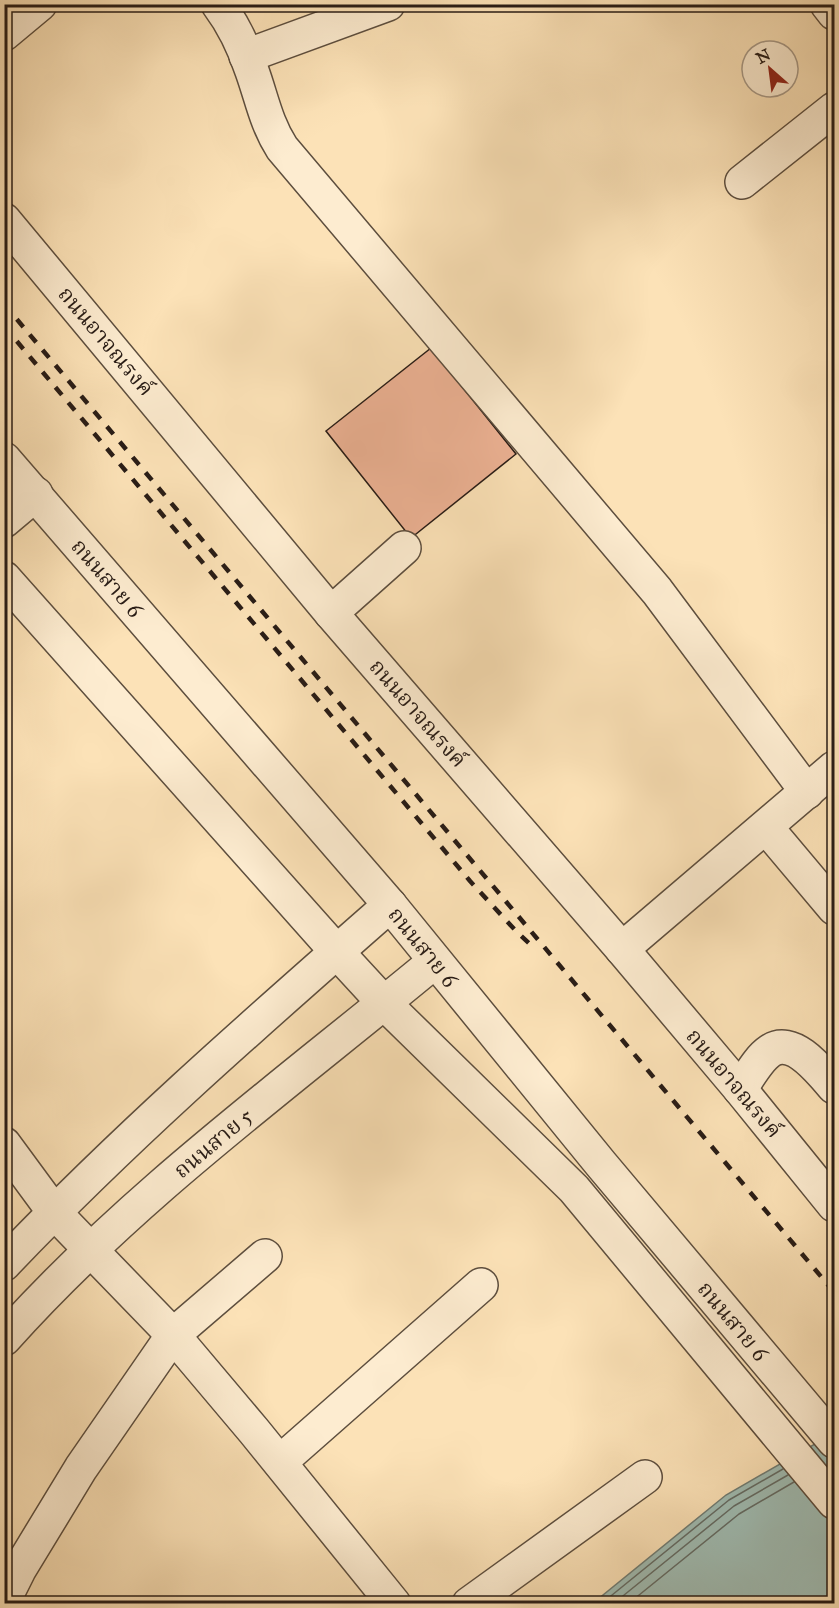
<svg xmlns="http://www.w3.org/2000/svg" width="839" height="1608" viewBox="0 0 839 1608" font-family="'IM FELL Great Primer','Noto Serif Thai',serif">
	<style>
		.water { fill: #a0bdb4; stroke: #707d75; stroke-width: 1.5 }
		.lines { fill: none; stroke-linecap: round; stroke-linejoin: round }
		.shore { stroke: #646c65; stroke-width: 1.5 }
		.building { fill: #edb294; stroke: #281c16; stroke-width: 1.5 }
		.minor-casing { stroke: #5d4e3e; stroke-width: 36 }
		.minor { stroke: #fdecd0; stroke-width: 33 }
		.rail { stroke: #281c16; stroke-width: 4.5; stroke-dasharray: 10 10; stroke-linecap: butt }
		.labels { text-anchor: middle; dominant-baseline: central; stroke-width: 4.5; stroke-linejoin: round; paint-order: stroke }
		.street-label { font-size: 22px; fill: #281c16; stroke: #fdecd0 }
	</style>
	<rect width="100%" height="100%" fill="#fce2b7"/>
	<filter id="stains"><feTurbulence type="fractalNoise" baseFrequency=".00333" numOctaves="4"/><feColorMatrix values="0 0 0 0 .2 0 0 0 0 .09 0 0 0 0 .02 0 0 0 .5 -.17"/></filter>
	<radialGradient id="worn" r=".72"><stop offset=".6" stop-color="#630" stop-opacity="0"/><stop offset="1" stop-color="#630" stop-opacity=".3"/></radialGradient>
	<polygon class="water" points="834,1433 834,1603 592,1604 726,1495"/>
	<g class="lines">
		<g class="shore">
			<polyline points="601,1604 729,1500 783,1469"/>
			<polyline points="613,1604 734,1506 788,1475"/>
			<polyline points="628,1604 739,1514 794,1482"/>
		</g>
	</g>
	<polygon class="building" points="431,348 516,454 411,538 326,431"/>
	<g class="lines">
		<g class="minor-casing">
			<g id="minor">
				<path d="M218 4C233 24 244 47 252 71 262 99 266 123 282 148L657 591 807 792"/>
				<polyline points="827,4 834,13"/>
				<polyline points="4,34 40,4"/>
				<polyline points="246,56 388,4"/>
				<polyline points="742,182 834,109"/>
				<polyline points="4,220 331,613 622,949 740,1089 834,1205"/>
				<polyline points="4,459 390,905 601,1164 834,1441"/>
				<polyline points="4,521 36,494"/>
				<polyline points="4,578 337,952 384,1003 574,1189 834,1502"/>
				<polyline points="331,613 404,548"/>
				<polyline points="766,827 834,908"/>
				<polyline points="622,949 834,768"/>
				<path d="M740 1089C749 1077 758 1059 770 1051 793 1035 821 1072 834 1087"/>
				<polyline points="4,1144 54,1212 173,1335 254,1431 394,1604"/>
				<path d="M4 1264C125 1137 258 1021 390 905"/>
				<path d="M4 1339C132 1196 288 1083 434 962"/>
				<polyline points="280,1462 481,1285"/>
				<polyline points="8,1604 6,1596 19,1570 81,1468 173,1335 265,1256"/>
				<polyline points="469,1604 645,1477"/>
			</g>
		</g>
		<use href="#minor" class="minor"/>
		<g class="rail">
			<polyline points="4,304 834,1292"/>
			<polyline points="4,326 470,881 515,930 534,948"/>
		</g>
	</g>
	<g class="labels">
		<g class="street-label">
			<text transform="translate(106 341) rotate(50)">ถนนอาจณรงค์</text>
			<text transform="translate(107 578) rotate(49)">ถนนสาย 6</text>
			<text transform="translate(418 713) rotate(49)">ถนนอาจณรงค์</text>
			<text transform="translate(423 947) rotate(51)">ถนนสาย 6</text>
			<text transform="translate(734 1083) rotate(50)">ถนนอาจณรงค์</text>
			<text transform="translate(213 1143) rotate(-40)">ถนนสาย 5</text>
			<text transform="translate(733 1321) rotate(50)">ถนนสาย 6</text>
		</g>
	</g>
	<rect width="839" height="1608" fill="none" stroke="#fce2b7" stroke-width="24"/>
	<rect x="6" y="6" width="827" height="1596" fill="none" stroke="#281c16" stroke-width="3"/>
	<rect x="12" y="12" width="815" height="1584" fill="none" stroke="#281c16" stroke-width="1.5"/>
	<g transform="translate(770 69) rotate(332)"><circle r="28" fill="#fdecd0" stroke="#a89986" stroke-width="1.5"/>
	<path d="M0-4.5L10 22L0 15L-10 22Z" fill="#8f2418"/>
	<text y="-9" font-size="16" font-weight="bold" text-anchor="middle" fill="#281c16">N</text>
	</g>
	<rect width="100%" height="100%" filter="url(#stains)"/>
	<rect width="100%" height="100%" fill="url(#worn)"/>
</svg>
